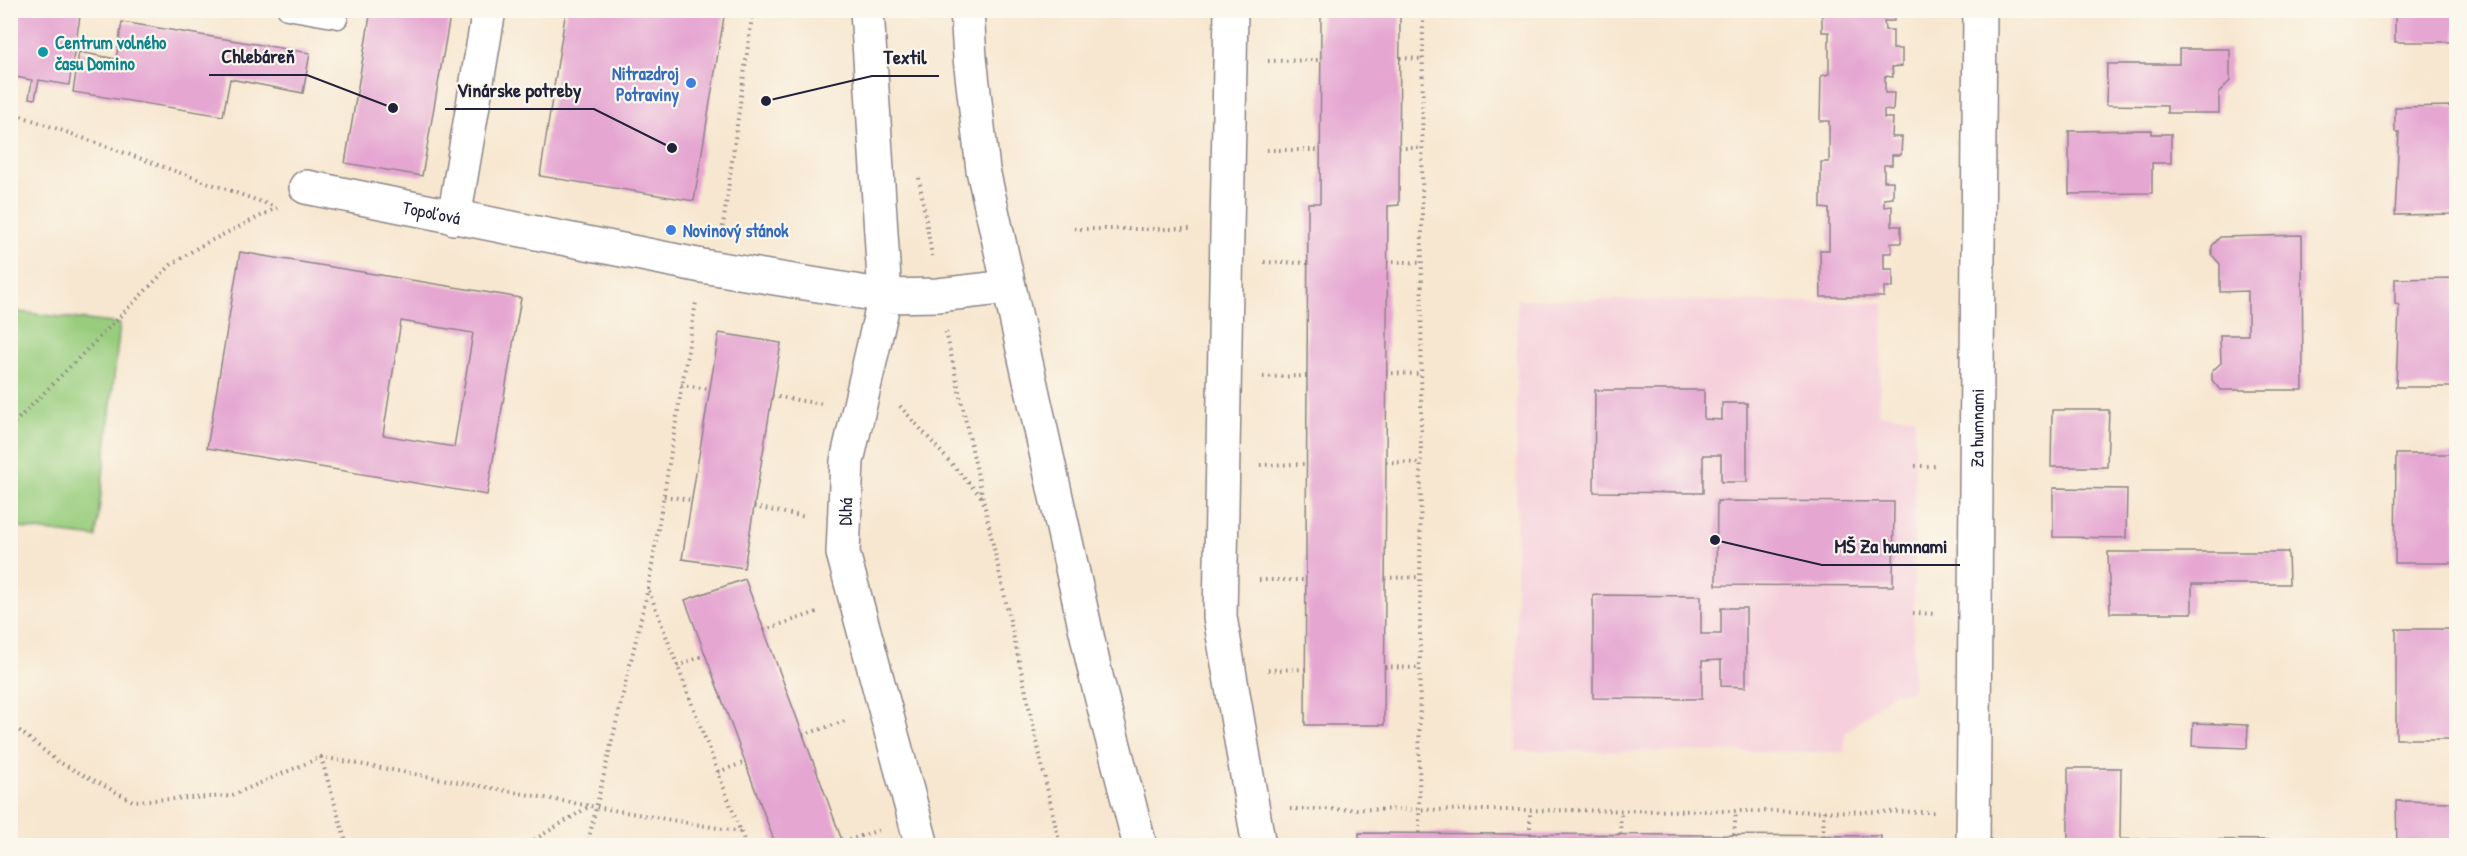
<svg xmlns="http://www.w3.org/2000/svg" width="2467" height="856" viewBox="0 0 2467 856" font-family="'Patrick Hand',sans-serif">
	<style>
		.built { fill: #f5cfdc }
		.green { fill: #99cd7e; stroke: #5e785c; stroke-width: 1.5 }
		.building { fill: #e5a6d1; fill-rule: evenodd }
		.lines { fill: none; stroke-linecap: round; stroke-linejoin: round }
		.service-casing { stroke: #8c8486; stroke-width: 21 }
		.minor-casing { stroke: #8c8486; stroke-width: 36 }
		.tertiary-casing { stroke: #8c8486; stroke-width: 36 }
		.path { stroke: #8c8486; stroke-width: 4; stroke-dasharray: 1.5 4.5; stroke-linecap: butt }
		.service { stroke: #fff; stroke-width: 18 }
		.minor { stroke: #fff; stroke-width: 33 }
		.tertiary { stroke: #fff; stroke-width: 33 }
		.culture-dot { fill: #0f9aa8; stroke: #fbf7ec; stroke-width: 2 }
		.shop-dot { fill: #3f7fe0; stroke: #fbf7ec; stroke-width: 2 }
		.labels { text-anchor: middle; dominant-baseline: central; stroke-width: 4.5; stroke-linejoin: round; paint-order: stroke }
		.culture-label { font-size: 18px; font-weight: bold; fill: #0d838f; stroke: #fbf7ec; text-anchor: start }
		.shop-label { font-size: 18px; font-weight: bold; fill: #366cbe; stroke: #fbf7ec; text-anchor: end }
		.street-label { font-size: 18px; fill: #22223b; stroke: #fbf7ec }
		.leader { fill: none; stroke: #22223b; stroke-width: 2 }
		.callout-dot { fill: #22223b; stroke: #fbf7ec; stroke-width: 2 }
		.callout-label { font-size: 20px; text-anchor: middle; font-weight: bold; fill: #22223b; stroke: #fbf7ec; stroke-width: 4.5; stroke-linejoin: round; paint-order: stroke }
	</style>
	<rect width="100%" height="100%" fill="#fbf7ec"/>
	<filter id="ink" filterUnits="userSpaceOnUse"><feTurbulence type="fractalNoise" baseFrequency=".0167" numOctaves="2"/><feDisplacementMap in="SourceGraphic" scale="12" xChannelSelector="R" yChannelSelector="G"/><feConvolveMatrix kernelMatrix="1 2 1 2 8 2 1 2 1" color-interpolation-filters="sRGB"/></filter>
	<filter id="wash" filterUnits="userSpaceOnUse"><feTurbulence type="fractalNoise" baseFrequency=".008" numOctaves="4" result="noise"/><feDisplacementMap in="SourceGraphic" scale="24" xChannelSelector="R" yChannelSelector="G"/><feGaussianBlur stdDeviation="1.35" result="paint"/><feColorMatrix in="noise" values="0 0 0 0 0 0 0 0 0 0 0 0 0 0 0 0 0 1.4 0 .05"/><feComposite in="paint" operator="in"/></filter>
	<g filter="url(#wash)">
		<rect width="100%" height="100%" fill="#f7e7d0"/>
		<polygon class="built" points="1517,299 1884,303 1878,415 1915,417 1913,692 1894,692 1845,733 1845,752 1516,751"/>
		<polygon class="green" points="11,311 120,324 96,537 11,527"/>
		<g id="blocks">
			<g class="building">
				<polygon points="10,10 81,10 69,85 39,80 35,99 29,98 32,80 10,76"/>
				<polygon points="371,10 451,10 422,176 345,163"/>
				<polygon points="566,10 725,10 694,201 540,176"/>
				<polygon points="1321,10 1400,10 1399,205 1388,206 1384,725 1305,725 1308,203 1320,203"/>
				<polygon points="1822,10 1894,10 1894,21 1884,21 1885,30 1893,30 1893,49 1902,49 1902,66 1892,67 1893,77 1885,76 1885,93 1894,93 1893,111 1884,110 1884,118 1893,118 1892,137 1902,137 1901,155 1892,155 1892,165 1884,165 1884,181 1893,181 1893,198 1884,199 1884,207 1892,206 1892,226 1901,226 1901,243 1891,243 1892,253 1884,253 1884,269 1893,269 1893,287 1884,287 1884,297 1821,297 1820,250 1829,250 1829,209 1821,208 1821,162 1829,162 1829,121 1820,121 1821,76 1829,74 1829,32 1822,32"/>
				<rect x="2395" y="10" width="61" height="32"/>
				<polygon points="122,22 310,53 303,93 230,79 223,116 73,92 79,52 116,59"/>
				<polygon points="2179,49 2230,49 2230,81 2219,92 2219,113 2167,113 2167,106 2106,105 2107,64 2179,64"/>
				<polygon points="2456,106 2456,214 2395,215 2399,132 2395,132 2395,107"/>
				<polygon points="2152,130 2152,134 2171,134 2171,163 2152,163 2152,193 2069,194 2069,131"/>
				<polygon points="2302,235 2303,390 2220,390 2212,380 2212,371 2221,363 2220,335 2248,335 2248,291 2220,292 2220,264 2212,255 2212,246 2220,237"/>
				<path d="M240 252 521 298 487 495 207 448ZM401 321 473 333 454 447 383 435Z"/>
				<polygon points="2456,278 2456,387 2396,387 2399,305 2395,304 2395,279"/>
				<polygon points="719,333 781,343 744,568 682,559"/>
				<polygon points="1595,390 1704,390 1704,419 1722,420 1722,403 1747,403 1747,482 1721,482 1721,455 1703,455 1703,493 1594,492"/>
				<polygon points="2052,410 2109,410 2107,467 2051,467"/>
				<polygon points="2396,454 2456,454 2456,563 2395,563"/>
				<polygon points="2053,488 2127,489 2126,538 2053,537"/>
				<polygon points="1717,501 1894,502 1893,586 1716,585"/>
				<polygon points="2108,552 2288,552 2289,584 2192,584 2192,613 2110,613"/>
				<polygon points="745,579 824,791 844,846 776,846 725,708 685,600"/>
				<polygon points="1593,595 1701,596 1701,634 1721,634 1721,608 1746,608 1746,687 1721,686 1721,660 1702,661 1702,699 1593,698"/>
				<rect x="2396" y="629" width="60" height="110"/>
				<polygon points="2193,723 2248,725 2247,748 2192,746"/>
				<polygon points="2068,768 2121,768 2120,839 2315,840 2315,846 2068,846"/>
				<polygon points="2396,801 2456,802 2456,846 2397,846"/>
				<polygon points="1359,833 1881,836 1881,846 1359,846"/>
			</g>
		</g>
	</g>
	<g filter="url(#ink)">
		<use href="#blocks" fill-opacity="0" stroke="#8c8486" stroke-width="1.5"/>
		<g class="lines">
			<g class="service-casing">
				<polyline id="service" points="287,10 338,19 340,10"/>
			</g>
			<g class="minor-casing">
				<g id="minor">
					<polyline points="1231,10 1220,617 1259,846"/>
					<path id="s1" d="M306 187 702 266 885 296 867 10"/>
					<polyline points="454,218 489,10"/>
					<path id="s2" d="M922 846 843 553 847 461 885 296 938 295 1009 287"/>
					<path id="s3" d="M1973 846 1980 10"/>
				</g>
			</g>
			<g class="tertiary-casing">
				<polyline id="tertiary" points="967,10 970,58 983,170 1096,676 1140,846"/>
			</g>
			<g class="path">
				<polyline points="1400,58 1423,59"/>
				<polyline points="1268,61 1321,60"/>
				<polyline points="10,112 273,206"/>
				<polyline points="1399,148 1422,148"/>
				<polyline points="1267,150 1320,150"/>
				<polyline points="919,178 932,256"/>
				<polyline points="1074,229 1190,229"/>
				<polyline points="722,233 753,10"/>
				<polyline points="1387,261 1422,263"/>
				<polyline points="1264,262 1308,263"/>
				<polyline points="946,332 1060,846"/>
				<polyline points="1386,373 1421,374"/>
				<polyline points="1263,377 1307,376"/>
				<polyline points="681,385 710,389"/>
				<polyline points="772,396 822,404"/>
				<polyline points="900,406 983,499"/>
				<polyline points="10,427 171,265 200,246 277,208"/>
				<polyline points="1386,462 1421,463"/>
				<polyline points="1260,465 1307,464"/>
				<polyline points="1915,466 1938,466"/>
				<polyline points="664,496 691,500"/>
				<polyline points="754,507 806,517"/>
				<polyline points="1385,578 1420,577"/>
				<polyline points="1259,580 1306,580"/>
				<polyline points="649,591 746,846"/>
				<polyline points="1913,613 1936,614"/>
				<polyline points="764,630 820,611"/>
				<polyline points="677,666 705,655"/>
				<polyline points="1385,667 1420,668"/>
				<polyline points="1268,670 1306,669"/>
				<polyline points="10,723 57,761 133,801 230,796 321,757 590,806"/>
				<polyline points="803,735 848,720"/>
				<polyline points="321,757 347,846"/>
				<polyline points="718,772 746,762"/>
				<polyline points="1290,809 1937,812"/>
				<polyline points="1419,833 1423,10"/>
				<polyline points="1530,834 1530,811"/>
				<polyline points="1620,834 1621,811"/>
				<polyline points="1734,835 1736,811"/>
				<polyline points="1823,836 1824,811"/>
				<polyline points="843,842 879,830"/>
				<polyline points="10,843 11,846"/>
				<polyline points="524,846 590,806 741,832"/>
				<polyline points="587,846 648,589 696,302"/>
			</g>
			<use href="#service" class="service"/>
			<use href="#minor" class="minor"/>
			<use href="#tertiary" class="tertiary"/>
		</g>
	</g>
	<circle class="culture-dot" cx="43" cy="52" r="6"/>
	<g class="shop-dot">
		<circle cx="691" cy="83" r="6"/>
		<circle cx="671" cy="230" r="6"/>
	</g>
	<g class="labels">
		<g class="culture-label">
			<text x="55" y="42">Centrum volného<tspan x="55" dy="21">času Domino</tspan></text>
		</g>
		<g class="shop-label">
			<text x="679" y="73">Nitrazdroj<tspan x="679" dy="21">Potraviny</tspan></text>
			<text x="683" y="230" text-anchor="start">Novinový stánok</text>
		</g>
		<g class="street-label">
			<text stroke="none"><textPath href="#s1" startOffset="128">Topoľová</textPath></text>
			<text stroke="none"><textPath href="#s3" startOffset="418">Za humnami</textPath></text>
			<text stroke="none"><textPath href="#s2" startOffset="345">Dlhá</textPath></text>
		</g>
	</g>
	<path class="leader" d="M393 108L307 75H209M766 101L872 76H939M672 148L594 109H445M1715 540L1822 565H1960"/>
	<g class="callout-dot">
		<circle cx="393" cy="108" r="6"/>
		<circle cx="766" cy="101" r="6"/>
		<circle cx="672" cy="148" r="6"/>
		<circle cx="1715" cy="540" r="6"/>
	</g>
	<g class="callout-label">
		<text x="258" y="63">Chlebáreň</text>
		<text x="905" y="64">Textil</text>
		<text x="519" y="97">Vinárske potreby</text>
		<text x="1891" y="553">MŠ Za humnami</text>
	</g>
	<rect width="2467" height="856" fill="none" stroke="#fbf7ec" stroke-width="36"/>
</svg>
